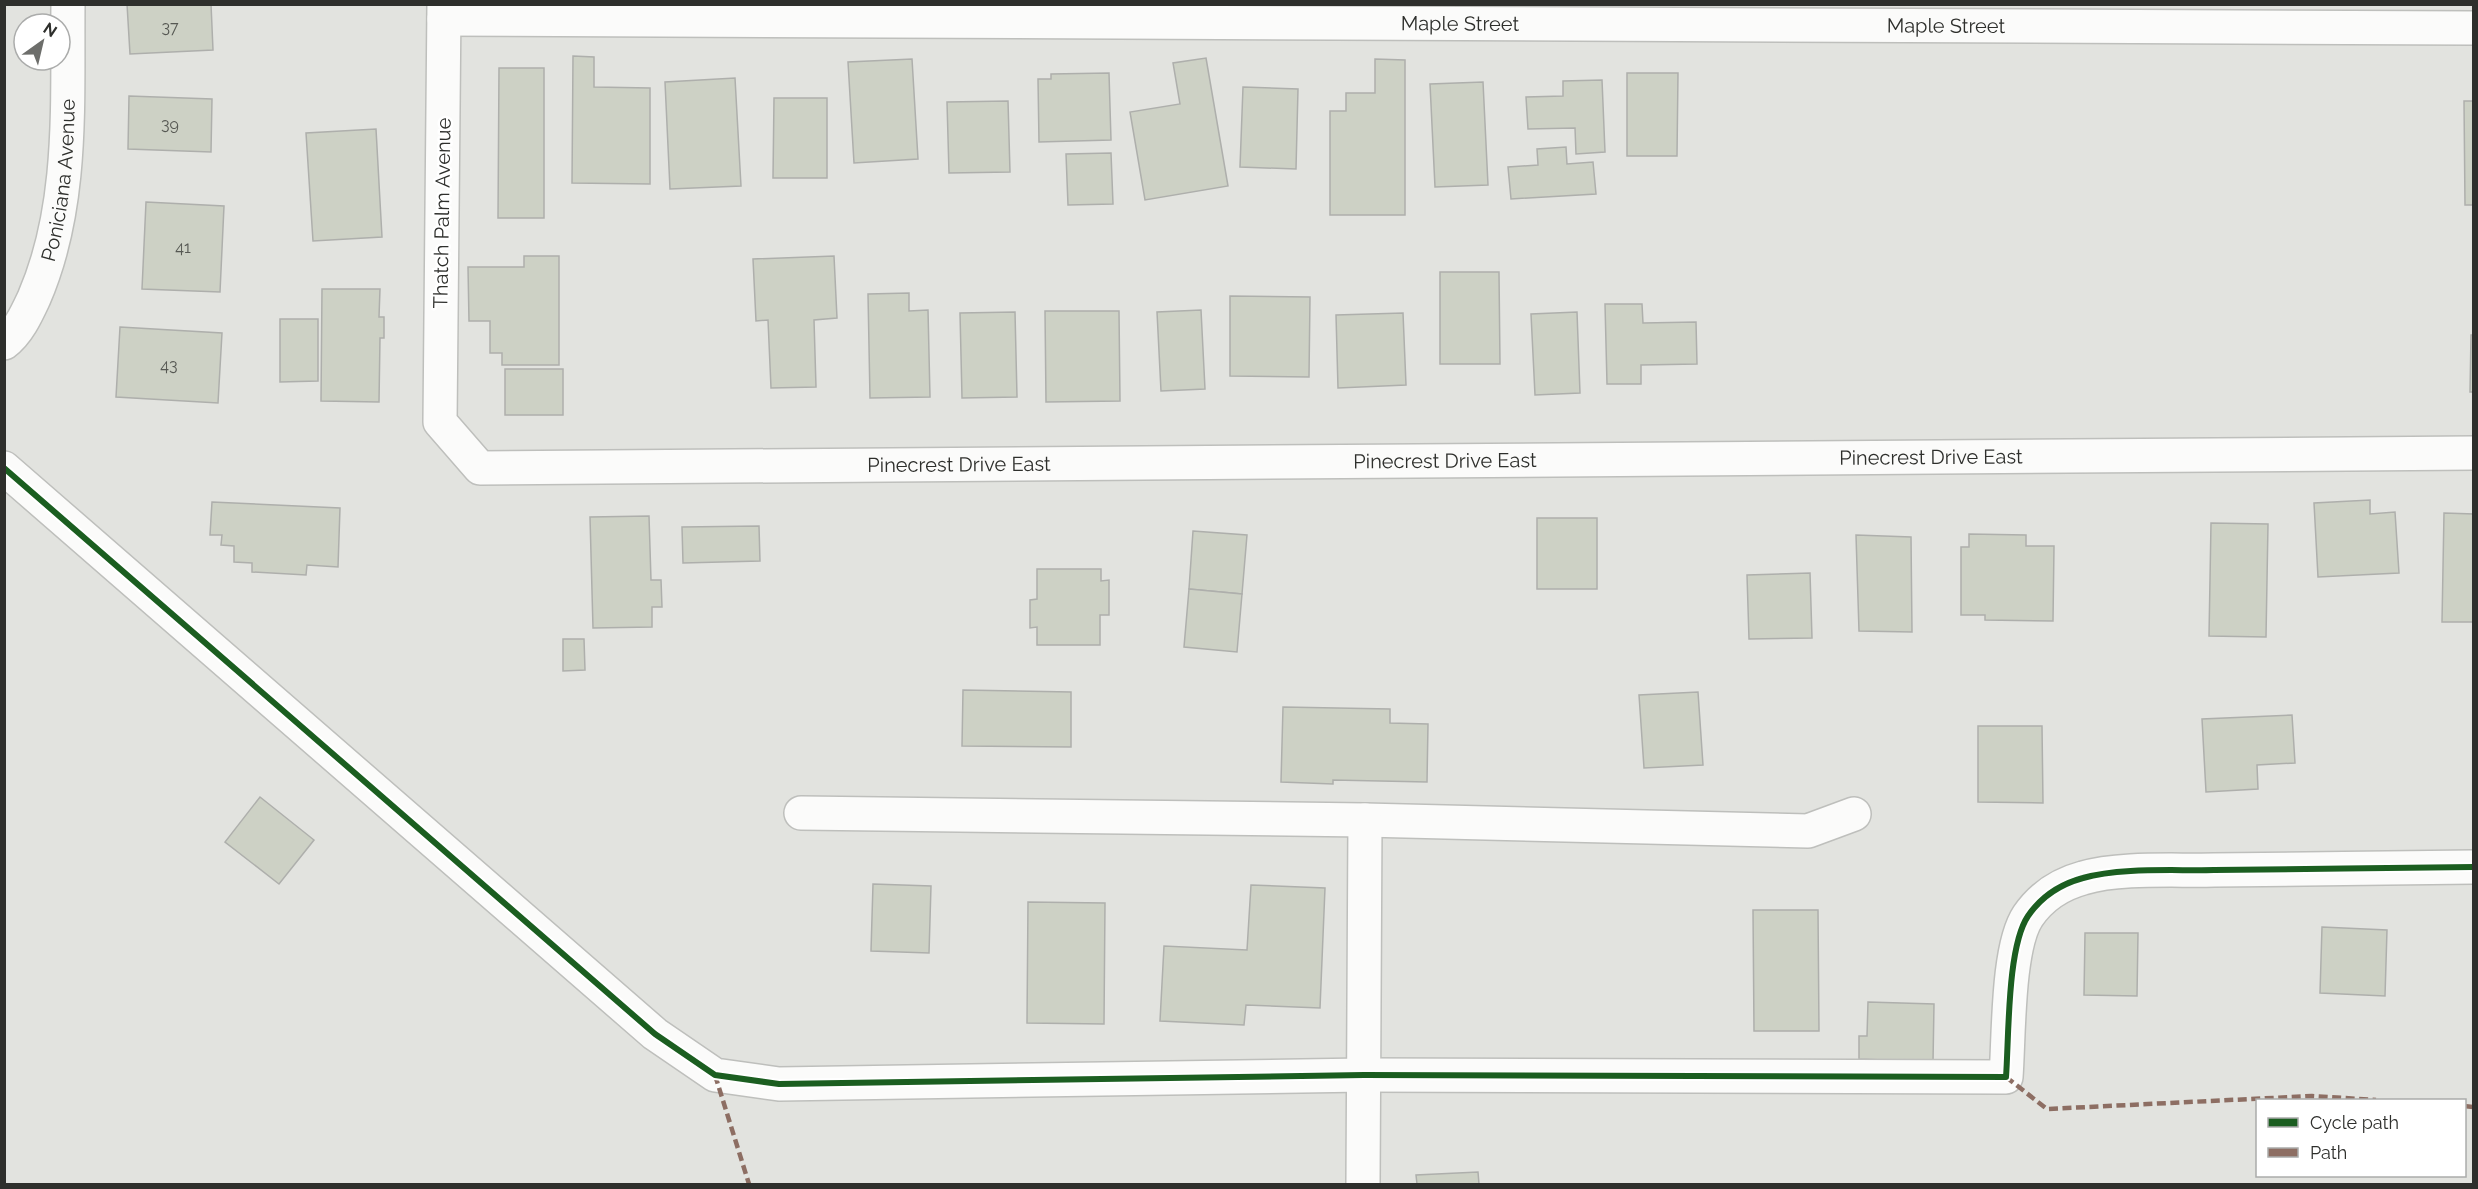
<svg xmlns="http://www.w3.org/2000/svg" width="2478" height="1189" viewBox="0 0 2478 1189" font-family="Raleway,sans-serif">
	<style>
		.building { fill: #cdd1c5; stroke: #aeafac; stroke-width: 1.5 }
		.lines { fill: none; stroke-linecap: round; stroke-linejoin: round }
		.minor-casing { stroke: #bebfbc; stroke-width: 36 }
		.minor { stroke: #fbfbfa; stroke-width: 33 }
		.quiet { stroke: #8d6e63; stroke-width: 4.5; stroke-dasharray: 9 4.5; stroke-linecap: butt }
		.cycleway-casing { stroke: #fff; stroke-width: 10 }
		.cycleway { stroke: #1b5e20; stroke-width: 6 }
		.labels { text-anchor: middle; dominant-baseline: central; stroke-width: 5; stroke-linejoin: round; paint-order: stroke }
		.number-label { font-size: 16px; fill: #565853 }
		.street-label { font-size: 20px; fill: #2e2f2c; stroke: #fff }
	</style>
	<rect width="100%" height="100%" fill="#e2e3df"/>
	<g class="building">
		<polygon points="127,4 211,4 213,50 130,54"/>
		<polygon points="573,56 594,57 594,87 650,88 650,184 572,183"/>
		<polygon points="1206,58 1228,186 1145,200 1130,112 1180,104 1173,63"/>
		<polygon points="912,59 918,159 854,163 848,62"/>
		<polygon points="1375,59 1405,60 1405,215 1330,215 1330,111 1346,111 1346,93 1375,93"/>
		<polygon points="499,68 544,68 544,218 498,218"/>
		<polygon points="1109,73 1111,140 1039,142 1038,79 1051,79 1051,74"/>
		<polygon points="1627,73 1678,73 1677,156 1627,156"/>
		<polygon points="735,78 741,186 670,189 665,82"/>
		<polygon points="1602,80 1605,152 1576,154 1575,128 1528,129 1526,97 1563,96 1563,81"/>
		<polygon points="1483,82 1488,185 1435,187 1430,84"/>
		<polygon points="1243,87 1298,89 1296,169 1240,167"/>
		<polygon points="129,96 212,99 211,152 128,149"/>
		<polygon points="774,98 827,98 827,178 773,178"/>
		<polygon points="1008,101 1010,172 949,173 947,102"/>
		<polygon points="2464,101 2474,101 2474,205 2465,205"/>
		<polygon points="376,129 382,237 313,241 306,133"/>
		<polygon points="1566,147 1567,164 1593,162 1596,194 1511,199 1508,167 1538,165 1537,149"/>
		<polygon points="1111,153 1113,204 1068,205 1066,154"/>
		<polygon points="146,202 224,206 220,292 142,289"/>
		<polygon points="524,256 559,256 559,365 502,365 502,353 490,353 490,321 469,321 468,267 524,267"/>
		<polygon points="834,256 837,318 814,320 816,387 771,388 768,320 756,321 753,259"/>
		<polygon points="1440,272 1499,272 1500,364 1440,364"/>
		<polygon points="322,289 380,289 379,317 384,317 384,338 380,338 379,402 321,401"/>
		<polygon points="909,293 909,311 928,310 930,397 870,398 868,294"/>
		<polygon points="1230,296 1310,297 1309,377 1230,376"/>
		<polygon points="1605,304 1642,304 1643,323 1696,322 1697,364 1641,365 1641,384 1607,384"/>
		<polygon points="1201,310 1205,389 1161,391 1157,312"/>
		<polygon points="1045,311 1119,311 1120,401 1046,402"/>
		<polygon points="1015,312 1017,397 962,398 960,313"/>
		<polygon points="1577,312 1580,393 1535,395 1531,314"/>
		<polygon points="1403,313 1406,385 1338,388 1336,315"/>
		<polygon points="280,319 318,319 318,381 280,382"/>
		<polygon points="120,327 222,333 218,403 116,397"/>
		<polygon points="2471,335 2474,335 2474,392 2470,392"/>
		<rect x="505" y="369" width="58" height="46"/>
		<polygon points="2370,500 2370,514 2395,512 2399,573 2318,577 2314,503"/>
		<polygon points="212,502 340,508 338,567 307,565 306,575 252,572 252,563 234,562 234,546 221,545 222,535 210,535"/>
		<polygon points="2444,513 2474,514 2474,622 2442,622"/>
		<polygon points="649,516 651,580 661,580 662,607 652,607 652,627 593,628 590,517"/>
		<rect x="1537" y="518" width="60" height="71"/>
		<polygon points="2211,523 2268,524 2266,637 2209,636"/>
		<polygon points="759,526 760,561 683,563 682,527"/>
		<polygon points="1193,531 1247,535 1242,594 1189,589"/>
		<polygon points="1969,534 2026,535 2026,546 2054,546 2053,621 1985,620 1985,615 1961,615 1961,547 1969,547"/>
		<polygon points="1856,535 1911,537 1912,632 1859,631"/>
		<polygon points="1037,569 1101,569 1101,581 1109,580 1109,615 1100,615 1100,645 1037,645 1037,627 1030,628 1030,600 1037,599"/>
		<polygon points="1810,573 1812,638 1749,639 1747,575"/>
		<polygon points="1189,589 1242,594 1237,652 1184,647"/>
		<polygon points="563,639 584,639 585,670 563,671"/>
		<polygon points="963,690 1071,692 1071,747 962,746"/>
		<polygon points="1698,692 1703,765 1644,768 1639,695"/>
		<polygon points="1283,707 1390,709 1390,723 1428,724 1427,782 1333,780 1333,784 1281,782"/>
		<polygon points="2292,715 2295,763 2257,765 2258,789 2206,792 2202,719"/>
		<polygon points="1978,726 2042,726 2043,803 1978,802"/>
		<polygon points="260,797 314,840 279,884 225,842"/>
		<polygon points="873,884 931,886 929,953 871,951"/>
		<polygon points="1251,885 1325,888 1320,1008 1246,1005 1244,1025 1160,1021 1164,946 1247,950"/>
		<polygon points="1028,902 1105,903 1104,1024 1027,1023"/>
		<polygon points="1753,910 1818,910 1819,1031 1754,1031"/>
		<polygon points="2322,927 2387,930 2385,996 2320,993"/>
		<polygon points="2085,933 2138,933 2137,996 2084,995"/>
		<polygon points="1868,1002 1934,1004 1933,1062 1859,1059 1859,1036 1867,1036"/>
		<polygon points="1478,1172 1479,1184 1417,1184 1416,1175"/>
	</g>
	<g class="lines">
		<g class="minor-casing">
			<g id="minor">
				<path id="s1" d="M444 4 440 422 480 468 2474 453"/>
				<path id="s2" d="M444 19 2474 28"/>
				<path id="s3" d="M4 343C18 333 27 313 34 298 74 206 67 103 68 4"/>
				<path d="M4 468 655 1034 715 1075 779 1084 1364 1075 2006 1077C2009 1037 2007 947 2028 916 2041 897 2061 884 2083 878 2120 867 2175 871 2214 870 2301 869 2387 868 2474 867"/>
				<polyline points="801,813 1365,820 1808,831 1854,814"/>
				<polyline points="1363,1184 1365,820"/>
			</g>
		</g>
		<use href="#minor" class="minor"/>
		<g class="quiet">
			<polyline points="715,1075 749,1184"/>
			<polyline points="2006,1077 2047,1109 2312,1096 2376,1100"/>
			<polyline points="2464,1106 2474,1107"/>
		</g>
		<g class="cycleway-casing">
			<path id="cycleway" d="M4 468 655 1034 715 1075 779 1084 1364 1075 2006 1077C2009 1037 2007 947 2028 916 2041 897 2061 884 2083 878 2120 867 2175 871 2214 870 2301 869 2387 868 2474 867"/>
		</g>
		<use href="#cycleway" class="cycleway"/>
	</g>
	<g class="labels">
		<g class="number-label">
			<text x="170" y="27">37</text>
			<text x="170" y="124">39</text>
			<text x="183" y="247">41</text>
			<text x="169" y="365">43</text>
		</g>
		<g class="street-label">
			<text stroke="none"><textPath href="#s2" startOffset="1016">Maple Street</textPath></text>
			<text stroke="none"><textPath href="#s2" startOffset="1502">Maple Street</textPath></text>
			<text stroke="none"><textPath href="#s3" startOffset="176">Poniciana Avenue</textPath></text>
			<text transform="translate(442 213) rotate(-89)">Thatch Palm Avenue</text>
			<text stroke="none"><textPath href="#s1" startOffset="1930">Pinecrest Drive East</textPath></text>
			<text stroke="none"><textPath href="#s1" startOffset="1444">Pinecrest Drive East</textPath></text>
			<text stroke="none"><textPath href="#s1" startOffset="958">Pinecrest Drive East</textPath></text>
		</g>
	</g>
	<rect width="2478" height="1189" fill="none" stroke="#2e2f2c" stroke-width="12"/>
	<rect x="2256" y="1099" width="210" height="78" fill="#ffffff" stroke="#abacab" stroke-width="1.5"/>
	<rect x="2268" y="1118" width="30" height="9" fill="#1b5e20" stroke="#abacab" stroke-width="1.5"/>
	<text x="2310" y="1129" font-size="18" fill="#2e2f2c">Cycle path</text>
	<rect x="2268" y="1148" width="30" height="9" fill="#8d6e63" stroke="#abacab" stroke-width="1.5"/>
	<text x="2310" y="1159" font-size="18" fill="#2e2f2c">Path</text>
	<g transform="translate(42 42) rotate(34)"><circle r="28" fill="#ffffff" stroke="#abacab" stroke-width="1.5"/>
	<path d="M0-4.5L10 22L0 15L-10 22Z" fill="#6d6e6b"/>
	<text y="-9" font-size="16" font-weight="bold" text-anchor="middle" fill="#2e2f2c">N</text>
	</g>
</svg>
